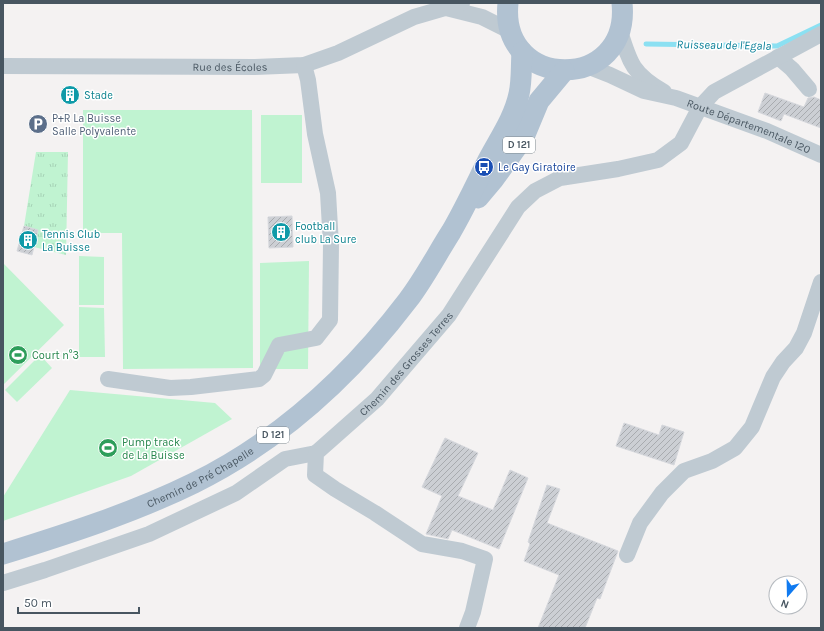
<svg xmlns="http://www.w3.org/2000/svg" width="824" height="631" viewBox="0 0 824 631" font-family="Karla,sans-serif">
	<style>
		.green { fill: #c0f3d1 }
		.park { fill: url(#park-tufts) }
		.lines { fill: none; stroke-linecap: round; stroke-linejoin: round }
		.stream { stroke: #8be0f2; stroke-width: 5 }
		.building { fill: url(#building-hatch); stroke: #d6d8dd }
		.minor { stroke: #bfcad2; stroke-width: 16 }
		.major { stroke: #b1c2d2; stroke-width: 21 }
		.labels { text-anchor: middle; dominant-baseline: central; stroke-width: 3; stroke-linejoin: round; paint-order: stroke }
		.shield { fill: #fff; stroke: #7f8990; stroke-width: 1 }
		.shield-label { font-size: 10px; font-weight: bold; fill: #485661 }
		.street-label { font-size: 11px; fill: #485661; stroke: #fff }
		.culture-label { font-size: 11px; fill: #0d838f; stroke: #fff; text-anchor: start }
		.service-label { font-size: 11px; fill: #4e5e75; stroke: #fff; text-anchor: start }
		.transit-label { font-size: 11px; fill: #164399; stroke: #fff; text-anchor: start }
		.leisure-label { font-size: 11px; fill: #27864d; stroke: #fff; text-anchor: start }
		.water-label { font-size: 12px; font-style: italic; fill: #077e97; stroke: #fff }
	</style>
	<defs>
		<pattern id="park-tufts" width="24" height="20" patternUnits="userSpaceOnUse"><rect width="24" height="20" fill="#c0f3d1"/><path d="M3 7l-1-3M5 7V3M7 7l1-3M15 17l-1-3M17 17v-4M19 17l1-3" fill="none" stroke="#a6d2b6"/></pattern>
		<pattern id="building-hatch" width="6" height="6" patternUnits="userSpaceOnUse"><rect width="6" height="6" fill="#cccfd4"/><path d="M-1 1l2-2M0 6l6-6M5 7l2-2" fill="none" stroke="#a8abaf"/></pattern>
	</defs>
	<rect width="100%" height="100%" fill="#f4f2f2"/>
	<g class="green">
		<polygon points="83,110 252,110 253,368 123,369 122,233 83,233"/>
		<rect x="261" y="115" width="41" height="68"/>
		<polygon points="79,256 104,257 104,305 79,305"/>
		<polygon points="309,261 308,369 260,369 260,263"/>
		<polygon points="3,263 64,325 3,385"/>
		<polygon points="79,307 104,308 105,357 79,357"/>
		<polygon points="40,355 52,368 17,402 5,390"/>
		<polygon points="70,390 215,403 232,419 131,476 3,521 3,497"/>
	</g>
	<polygon class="park" points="36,152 68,152 66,255 34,247 38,230 24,226"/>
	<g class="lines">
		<polyline class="stream" points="646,44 777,46 821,25"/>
	</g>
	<g class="building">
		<polygon points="765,93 804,107 808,98 814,97 821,100 821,128 784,114 781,121 758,112"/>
		<polygon points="292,216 293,247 269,248 268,217"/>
		<polygon points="24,226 38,230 32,255 17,251"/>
		<polygon points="624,423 659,435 662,425 684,432 674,465 616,446"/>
		<polygon points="445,438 478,453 458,496 493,510 510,470 528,478 499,549 452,530 448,539 426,534 442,496 422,487"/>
		<polygon points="547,485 560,489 547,523 618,551 600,599 597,598 585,628 538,628 559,575 524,561 530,544 528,542"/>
	</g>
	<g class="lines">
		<g class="minor">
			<polyline points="446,8 482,17 510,31"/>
			<path d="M620 31C630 64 633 74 664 92"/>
			<polyline points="778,57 792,69 809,89"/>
			<path id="s1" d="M3 66 255 67 304 65 338 53 414 17 462 3"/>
			<path id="s2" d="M587 66 610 75 644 91 676 98 767 131 821 155"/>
			<polyline points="108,379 170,388 191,387 259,379 264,375 279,345 316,338 330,320 331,245 328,193 315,134 308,80 304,65"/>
			<polyline points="627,555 640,523 662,493 684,471 712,461 735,448 752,427 773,377 783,362 796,348 804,333 821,282"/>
			<polyline points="3,583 45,570 149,534 236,493 285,459 316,453"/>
			<path id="s3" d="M467 628 473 612 485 559 462 551 422 544 375 513 335 489 315 475 316 453 377 399 449 315 518 207 535 191 560 178 618 169 658 160 681 143 700 107 714 92 821 34"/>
		</g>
		<g class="major">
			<path d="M508 3C499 92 631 92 622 3"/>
			<polyline points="478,198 494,179 524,137 539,101 564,71"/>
			<path id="s4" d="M3 554C67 534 133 513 194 483 279 441 351 375 408 300 424 279 437 254 451 232 465 208 476 184 488 160 499 139 514 118 519 94 522 81 521 66 522 52"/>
		</g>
	</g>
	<defs>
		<g id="building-disc" transform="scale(1)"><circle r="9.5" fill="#0f9aa8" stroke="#fff"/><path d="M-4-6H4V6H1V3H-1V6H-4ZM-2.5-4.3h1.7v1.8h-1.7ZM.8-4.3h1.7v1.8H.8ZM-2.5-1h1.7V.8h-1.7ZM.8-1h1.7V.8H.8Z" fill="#fff"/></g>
		<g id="parking-disc" transform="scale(1)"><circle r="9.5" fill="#5c6f8a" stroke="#fff"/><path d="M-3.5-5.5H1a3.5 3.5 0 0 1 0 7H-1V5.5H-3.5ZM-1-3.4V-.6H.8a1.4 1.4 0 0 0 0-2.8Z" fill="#fff"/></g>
		<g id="bus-disc" transform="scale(1)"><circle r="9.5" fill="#1a4fb4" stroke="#fff"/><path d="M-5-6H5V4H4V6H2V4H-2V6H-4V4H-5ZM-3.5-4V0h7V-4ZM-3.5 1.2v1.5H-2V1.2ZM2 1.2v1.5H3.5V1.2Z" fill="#fff"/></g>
		<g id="stadium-disc" transform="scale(1)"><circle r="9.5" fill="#2e9e5b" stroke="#fff"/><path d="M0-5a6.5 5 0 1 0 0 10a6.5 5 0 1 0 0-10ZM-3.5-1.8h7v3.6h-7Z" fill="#fff"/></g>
	</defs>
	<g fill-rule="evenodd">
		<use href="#building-disc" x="70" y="95"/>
		<use href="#parking-disc" x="38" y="124"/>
		<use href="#bus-disc" x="484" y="167"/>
		<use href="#building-disc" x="281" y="232"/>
		<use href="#building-disc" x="28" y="240"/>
		<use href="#stadium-disc" x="18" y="355"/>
		<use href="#stadium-disc" x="108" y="448"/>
	</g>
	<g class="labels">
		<g class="shield">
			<rect x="503" y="137" width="32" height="16" rx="3"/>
			<rect x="257" y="427" width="32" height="16" rx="3"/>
		</g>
		<g class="shield-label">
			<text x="519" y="145">D 121</text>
			<text x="273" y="435">D 121</text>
		</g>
		<g class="street-label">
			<text stroke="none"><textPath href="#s1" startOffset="227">Rue des Écoles</textPath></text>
			<text stroke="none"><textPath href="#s2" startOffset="173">Route Départementale 120</textPath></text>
			<text stroke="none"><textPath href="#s3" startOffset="413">Chemin des Grosses Terres</textPath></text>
			<text stroke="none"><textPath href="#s4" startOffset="212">Chemin de Pré Chapelle</textPath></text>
		</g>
		<g class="culture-label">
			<text x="84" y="95">Stade</text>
			<text x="295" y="226">Football<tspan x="295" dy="13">club La Sure</tspan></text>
			<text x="42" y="234">Tennis Club<tspan x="42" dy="13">La Buisse</tspan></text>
		</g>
		<g class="service-label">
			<text x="52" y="118">P+R La Buisse<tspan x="52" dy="13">Salle Polyvalente</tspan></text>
		</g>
		<g class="transit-label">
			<text x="498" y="167">Le Gay Giratoire</text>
		</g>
		<g class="leisure-label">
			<text x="32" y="355">Court n°3</text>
			<text x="122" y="442">Pump track<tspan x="122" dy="13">de La Buisse</tspan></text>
		</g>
		<g class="water-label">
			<text transform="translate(724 45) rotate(1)">Ruisseau de l'Egala</text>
		</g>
	</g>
	<rect width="824" height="631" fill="none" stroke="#485661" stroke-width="8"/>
	<g transform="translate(788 595) rotate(200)"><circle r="19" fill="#ffffff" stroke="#b6bbc0"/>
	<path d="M0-3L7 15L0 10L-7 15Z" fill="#107af0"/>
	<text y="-6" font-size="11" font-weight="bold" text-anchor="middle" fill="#485661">N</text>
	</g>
	<path d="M18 607v6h121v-6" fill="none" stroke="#485661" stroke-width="2"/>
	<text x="24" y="607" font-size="12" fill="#485661" stroke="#ffffff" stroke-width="3" paint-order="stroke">50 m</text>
</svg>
